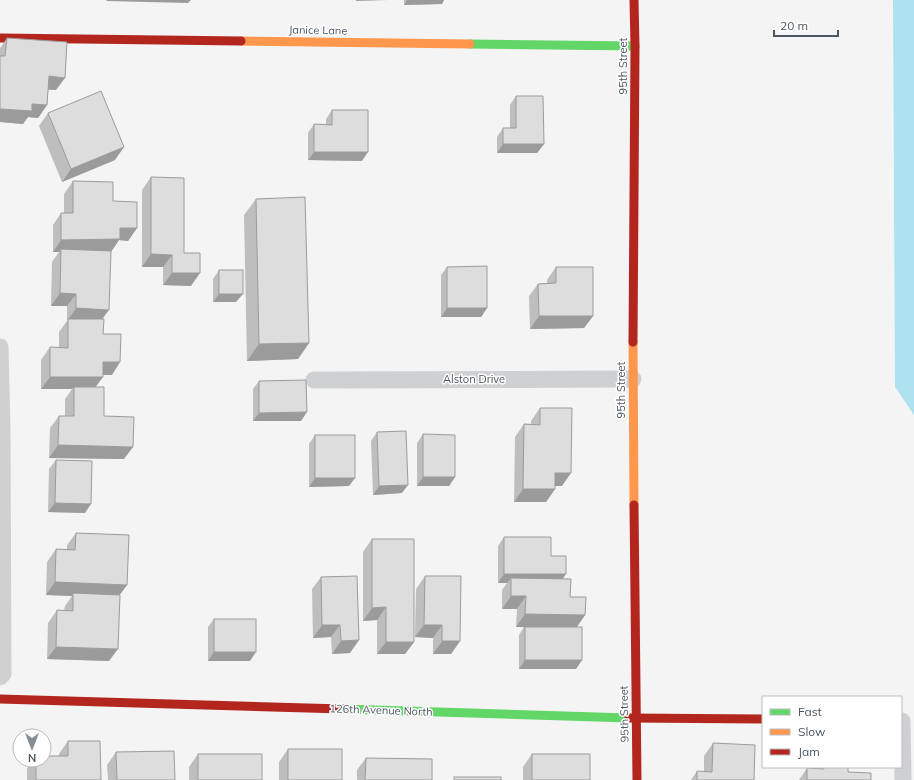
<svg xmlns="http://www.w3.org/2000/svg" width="914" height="780" viewBox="0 0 914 780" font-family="Mulish,sans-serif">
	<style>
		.water { fill: #aee2f0 }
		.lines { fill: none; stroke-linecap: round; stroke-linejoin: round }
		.street { stroke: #ced0d2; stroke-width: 17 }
		.fast { stroke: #63d668; stroke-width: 9 }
		.slow { stroke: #ff974d; stroke-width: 9 }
		.jam { stroke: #b3261e; stroke-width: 9 }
		.wall { fill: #bebebf }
		.shaded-wall { fill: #9b9b9b }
		.building { fill: #ddddde; stroke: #9b9b9b }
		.labels { text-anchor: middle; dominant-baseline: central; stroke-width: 3; stroke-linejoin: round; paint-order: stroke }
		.street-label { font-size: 11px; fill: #4a5661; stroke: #fff }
	</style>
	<rect width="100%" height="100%" fill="#f4f4f4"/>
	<polygon class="water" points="893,0 914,0 914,415 895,387"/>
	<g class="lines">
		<g class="street">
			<polyline points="0,347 2,430 3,674 0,677"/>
			<polyline points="314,380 633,379"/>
			<polyline points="902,721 903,780"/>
		</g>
		<g class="fast">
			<polyline points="470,44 635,46"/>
			<polyline points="343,709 629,718"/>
		</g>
		<g class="slow">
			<polyline points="241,41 470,44"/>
			<polyline points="633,342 634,505"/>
		</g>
		<g class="jam">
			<polyline points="0,38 241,41"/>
			<polyline points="633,342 635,46 634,0"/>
			<polyline points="634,505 637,780"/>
			<polyline points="0,699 343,709"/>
			<polyline points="629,718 763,719"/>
		</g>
	</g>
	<g class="wall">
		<polygon points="404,0 444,0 442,4 404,5"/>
		<polygon points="7,38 56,90 48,90 47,105 38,118 28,117 23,124 0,122 0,48"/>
		<polygon points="516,96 544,144 537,153 497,153 497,137 503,128 510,128 510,105"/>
		<polygon points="332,110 362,161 308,160 308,133 314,124 326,125 326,119"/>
		<polygon points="48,113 115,160 62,182 39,126"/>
		<polygon points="151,177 184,253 191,286 163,285 163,267 142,267 142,190"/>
		<polygon points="73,181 113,201 137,228 128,241 119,240 111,251 103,319 103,334 112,375 103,375 95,387 104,416 124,459 49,458 50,428 59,416 65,416 65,399 72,389 41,389 41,360 50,347 59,347 59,332 67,321 67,306 51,306 52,262 59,252 53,252 53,225 61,213 64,213 64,194"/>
		<polygon points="256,199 309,343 298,359 247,361 244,215"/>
		<polygon points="447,267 487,308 481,317 441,317 441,275"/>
		<polygon points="556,267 593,316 584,328 530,329 529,296 538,284 547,283 547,280"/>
		<polygon points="219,270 236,302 213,302 213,279"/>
		<polygon points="259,381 301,421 253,421 253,389"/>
		<polygon points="540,408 562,486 555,486 555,489 546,502 514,502 515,437 524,424 531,424 531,421"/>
		<polygon points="377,432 402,493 373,495 371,441"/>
		<polygon points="423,434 455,477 449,486 417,486 417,443"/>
		<polygon points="315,435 349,486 309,487 309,444"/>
		<polygon points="56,460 85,513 48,512 49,469"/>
		<polygon points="76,533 127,585 119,596 109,661 47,659 48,623 57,610 64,611 65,606 72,596 46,595 47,562 56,549 67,550 67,545"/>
		<polygon points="504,537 551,556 562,579 570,597 585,615 577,627 582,660 576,669 519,669 519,635 524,627 516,627 517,609 502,609 502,590 507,583 498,583 498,546"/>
		<polygon points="372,539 414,642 405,654 377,654 377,620 363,621 363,552"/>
		<polygon points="357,576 350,653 332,654 331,637 313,638 312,589 321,577"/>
		<polygon points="425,576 460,641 451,654 433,654 433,638 415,637 416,589"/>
		<polygon points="214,619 250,661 208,661 208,627"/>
		<polygon points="68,741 101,780 27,780 27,769 33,760 44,760 59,756 59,754"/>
		<polygon points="713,743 754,780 691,780 697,771 704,772 704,756"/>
		<polygon points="288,749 342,780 279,780 279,762"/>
		<polygon points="116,752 175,780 108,780 107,765"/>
		<polygon points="198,754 262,780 189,780 189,767"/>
		<polygon points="532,754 590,780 523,780 523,767"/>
		<polygon points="366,758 432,780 357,780 357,770"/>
		<polygon points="816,767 848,767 848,772 871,780 799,780 807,768 816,768"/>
	</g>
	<g class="shaded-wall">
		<polygon points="107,0 191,0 188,3 106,1"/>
		<polygon points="356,0 388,0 356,1"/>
		<polygon points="407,0 444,0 442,4 404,5"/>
		<polygon points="49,76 65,78 56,90 41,89"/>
		<polygon points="32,104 47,105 38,118 28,117 23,124 0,122 0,109"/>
		<polygon points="503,144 544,144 537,153 497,153"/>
		<polygon points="124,147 115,160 62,182 71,169"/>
		<polygon points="314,152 368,152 362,161 308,160"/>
		<polygon points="120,228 137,228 128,241 119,240 111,252 61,249 59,252 53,252 61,240"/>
		<polygon points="151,254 172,255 163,267 142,267"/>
		<polygon points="172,273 200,273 191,286 163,285"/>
		<polygon points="60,293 76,294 67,306 51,306"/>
		<polygon points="219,294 243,294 236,302 213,302"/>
		<polygon points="76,308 109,310 100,322 68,320"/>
		<polygon points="447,308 487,308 481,317 441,317"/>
		<polygon points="539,316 593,316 584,328 530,329"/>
		<polygon points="309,343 298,359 247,361 259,344"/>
		<polygon points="103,362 120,362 112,375 94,375"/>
		<polygon points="50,377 103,377 94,389 74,387 72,389 41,389"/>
		<polygon points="307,412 301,421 253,421 259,413"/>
		<polygon points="58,445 133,447 124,459 49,458"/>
		<polygon points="555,473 571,473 562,486 546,486"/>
		<polygon points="423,477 455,477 449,486 417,486"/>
		<polygon points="315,478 355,478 349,486 309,487"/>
		<polygon points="408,485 402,493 373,495 379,486"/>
		<polygon points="523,489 555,489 546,502 514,502"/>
		<polygon points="55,503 91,504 85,513 48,512"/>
		<polygon points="504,574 566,574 560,583 511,578 507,583 498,583"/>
		<polygon points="55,582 127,585 118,597 73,593 72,596 46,595"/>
		<polygon points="511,596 526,596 517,609 502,609"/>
		<polygon points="386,607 377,620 363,621 372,608"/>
		<polygon points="525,614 585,615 576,628 516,627"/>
		<polygon points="322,625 340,625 331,637 313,638"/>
		<polygon points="424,625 442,625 433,638 415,637"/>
		<polygon points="359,640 350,653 332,654 341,641"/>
		<polygon points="442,641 460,641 451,654 433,654"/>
		<polygon points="386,642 414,642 405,654 377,654"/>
		<polygon points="56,647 118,649 109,661 47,659"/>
		<polygon points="214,652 256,652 250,661 208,661"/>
		<polygon points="525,660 582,660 576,669 519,669"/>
	</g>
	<g class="building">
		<polygon points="7,38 67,42 65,78 49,76 47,105 32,104 32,111 0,109 0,56 5,56"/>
		<polygon points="101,91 124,147 71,169 48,113"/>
		<polygon points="516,96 543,96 544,144 503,144 503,128 516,128"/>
		<polygon points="332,110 368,110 368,152 314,152 314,124 332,125"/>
		<polygon points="151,177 184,178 184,253 200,253 200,273 172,273 172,255 151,254"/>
		<polygon points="73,181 113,182 113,201 137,202 137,228 120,228 120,239 61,240 61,213 73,213"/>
		<polygon points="305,197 309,343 259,344 256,199"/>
		<polygon points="61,249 111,251 109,310 76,308 76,294 60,293"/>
		<polygon points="487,266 487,308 447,308 447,267"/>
		<polygon points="556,267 593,267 593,316 539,316 538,284 556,283"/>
		<rect x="219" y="270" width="24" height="24"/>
		<polygon points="68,319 104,319 103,334 121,334 120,362 103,362 103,377 50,377 50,347 68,348"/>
		<polygon points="306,380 307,412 259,413 259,381"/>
		<polygon points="74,387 104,387 104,416 134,417 133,447 58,445 59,416 74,416"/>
		<polygon points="540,408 572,408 571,473 555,473 555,489 523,489 524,424 540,425"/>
		<polygon points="406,431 408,485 379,486 377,432"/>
		<polygon points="423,434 455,435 455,477 423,477"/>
		<rect x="315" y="435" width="40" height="43"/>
		<polygon points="56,460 92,461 91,504 55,503"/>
		<polygon points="76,533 129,535 127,585 55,582 56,549 75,550"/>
		<polygon points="504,537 551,537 551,556 566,556 566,574 504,574"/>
		<polygon points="372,539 414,539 414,642 386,642 386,607 372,608"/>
		<polygon points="357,576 359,640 341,641 340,625 322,625 321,577"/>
		<polygon points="425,576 461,576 460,641 442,641 442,625 424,625"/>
		<polygon points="511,578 571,579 570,597 586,597 585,615 525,614 526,596 511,596"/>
		<polygon points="73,593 120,595 118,649 56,647 57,610 73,611"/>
		<rect x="214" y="619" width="42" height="33"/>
		<rect x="525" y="627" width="57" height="33"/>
		<polygon points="68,741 100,741 101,780 36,780 36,760 44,760 44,756 68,756"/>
		<polygon points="713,743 755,745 754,780 697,780 697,771 712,772"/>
		<rect x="288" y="749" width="54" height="31"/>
		<polygon points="174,751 175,780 117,780 116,752"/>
		<rect x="198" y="754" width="64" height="26"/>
		<rect x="532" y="754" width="58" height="26"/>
		<polygon points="366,758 432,759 432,780 365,780"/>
		<polygon points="824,767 848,767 848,772 871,773 871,780 807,780 807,768 824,769"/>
		<rect x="454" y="777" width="47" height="3"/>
	</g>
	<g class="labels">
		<g class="street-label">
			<text transform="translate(318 30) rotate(1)">Janice Lane</text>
			<text transform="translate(623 66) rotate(-90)">95th Street</text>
			<text x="474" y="379">Alston Drive</text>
			<text transform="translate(621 390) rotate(-90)">95th Street</text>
			<text transform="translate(381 710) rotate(2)">126th Avenue North</text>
			<text transform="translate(624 714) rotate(-91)">95th Street</text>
		</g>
	</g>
	<rect x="762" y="696" width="140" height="72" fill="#ffffff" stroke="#b7bbc0"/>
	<rect x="770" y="709" width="20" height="6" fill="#63d668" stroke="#b7bbc0"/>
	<text x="798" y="716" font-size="12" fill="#4a5661">Fast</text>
	<rect x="770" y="729" width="20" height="6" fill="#ff974d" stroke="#b7bbc0"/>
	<text x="798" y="736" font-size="12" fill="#4a5661">Slow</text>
	<rect x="770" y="749" width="20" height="6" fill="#b3261e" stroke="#b7bbc0"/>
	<text x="798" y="756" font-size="12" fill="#4a5661">Jam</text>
	<g transform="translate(32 748) rotate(180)"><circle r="19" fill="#ffffff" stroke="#b7bbc0"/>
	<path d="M0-3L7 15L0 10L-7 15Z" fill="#868d94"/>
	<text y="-6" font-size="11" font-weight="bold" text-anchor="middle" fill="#4a5661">N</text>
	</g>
	<path d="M774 30v6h64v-6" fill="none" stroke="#4a5661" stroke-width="2"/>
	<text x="780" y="30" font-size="12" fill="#4a5661" stroke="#ffffff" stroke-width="3" paint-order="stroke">20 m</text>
</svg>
